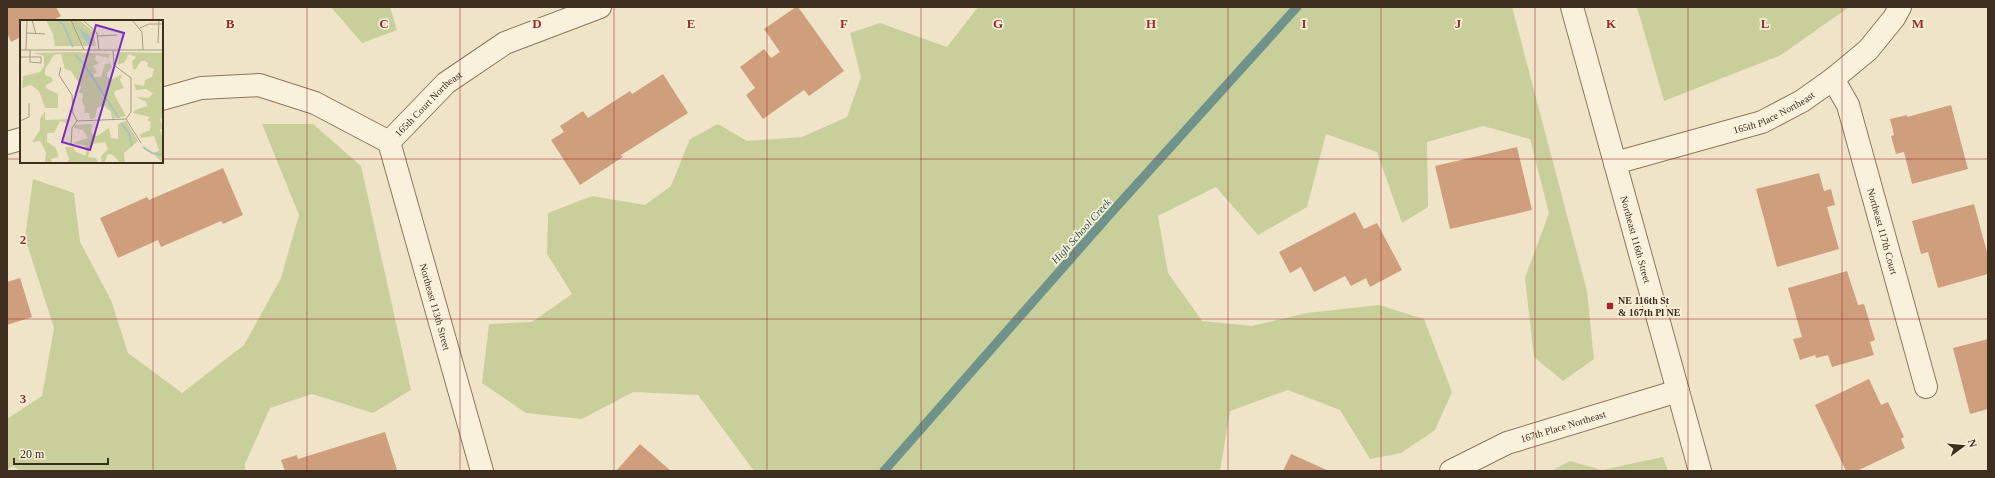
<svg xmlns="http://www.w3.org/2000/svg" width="1995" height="478" viewBox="0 0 1995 478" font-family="Georgia,serif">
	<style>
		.green { fill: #c9cf9b }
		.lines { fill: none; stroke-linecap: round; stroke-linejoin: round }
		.stream { stroke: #6f938a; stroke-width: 9 }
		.building { fill: #cf9f7d }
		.minor-casing { stroke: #8d765c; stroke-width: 24 }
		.tertiary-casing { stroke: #8d765c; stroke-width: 24 }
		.minor { stroke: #faf1dc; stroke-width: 22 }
		.tertiary { stroke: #faf1dc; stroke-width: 22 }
		.grid { fill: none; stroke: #9e2a2b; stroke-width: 1; stroke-opacity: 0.55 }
		.poi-dot { fill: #9e2a2b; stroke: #f7eed8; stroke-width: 1.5 }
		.labels { text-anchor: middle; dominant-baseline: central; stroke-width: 3.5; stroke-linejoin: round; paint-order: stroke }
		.street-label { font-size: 10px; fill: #3d2e20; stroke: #f7eed8 }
		.poi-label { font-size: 10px; font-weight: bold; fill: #3d2e20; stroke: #f7eed8; text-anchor: start }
		.water-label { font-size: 11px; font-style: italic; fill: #2f5d5a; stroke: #f7eed8 }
		.inset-river { fill: none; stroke: #a9c4bc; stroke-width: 2 }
		.inset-road { fill: none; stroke: #a89b85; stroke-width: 1 }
		.view { fill: #7b2cbf; fill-opacity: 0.15; stroke: #7b2cbf; stroke-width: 2 }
		.inset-edge { fill: none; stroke: #3d2e20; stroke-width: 2 }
		.grid-label { font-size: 13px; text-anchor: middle; font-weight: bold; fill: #9e2a2b; stroke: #f7eed8; stroke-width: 3.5; stroke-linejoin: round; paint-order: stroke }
	</style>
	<rect width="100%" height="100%" fill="#f0e4c8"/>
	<g class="green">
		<polygon points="331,7 390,7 397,30 362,43"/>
		<polygon points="978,7 1512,7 1587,291 1594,359 1563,381 1534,357 1525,278 1549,213 1530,139 1483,126 1427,142 1428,207 1402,223 1377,152 1326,134 1307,207 1258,235 1216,187 1158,216 1168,273 1202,321 1252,326 1307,313 1379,305 1424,319 1452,392 1435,430 1401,453 1370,459 1340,410 1288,390 1230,411 1220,471 754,471 698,395 633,392 582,419 526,413 482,383 489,324 532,322 572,294 547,254 548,213 592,196 645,205 671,186 690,139 718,124 747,141 802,137 847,117 861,77 850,33 880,23 947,47"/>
		<polygon points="1637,7 1849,7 1781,55 1664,101"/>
		<polygon points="262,124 313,124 361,166 411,390 373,413 312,394 270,408 245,464 245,471 20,471 13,466 7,470 7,419 42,396 54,328 25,238 33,179 74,193 80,242 111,300 128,353 182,393 244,345 281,278 299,215"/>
		<polygon points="1663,457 1668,471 1551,471 1570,461 1602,470"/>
	</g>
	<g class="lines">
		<polyline class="stream" points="884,471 1110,214 1297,7"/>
	</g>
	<g class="building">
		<polygon points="7,7 56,7 61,16 52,21 21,21 21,37 11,42 7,33"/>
		<polygon points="796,7 798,7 844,71 809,96 804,90 763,119 746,95 755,88 740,67 764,49 771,58 780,52 764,29"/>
		<polygon points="663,74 688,113 621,155 623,157 580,185 551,140 564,132 560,126 583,111 588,118 630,91 632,94"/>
		<polygon points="1951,105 1968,169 1912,184 1904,152 1896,154 1891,136 1894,135 1890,119 1907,115 1907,117"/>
		<polygon points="1517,147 1532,210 1450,229 1435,166"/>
		<polygon points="223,168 243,215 223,224 221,221 161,247 158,240 118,258 100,218 147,197 149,200"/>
		<polygon points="1819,173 1824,191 1831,189 1835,205 1827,207 1839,249 1777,267 1756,189"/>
		<polygon points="1974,204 1988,256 1988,274 1938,288 1928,252 1921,254 1912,221"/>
		<polygon points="1355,212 1364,229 1377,223 1402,270 1370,287 1366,278 1351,286 1345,276 1314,292 1301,267 1290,273 1279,252"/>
		<polygon points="1847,271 1858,305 1864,304 1875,340 1870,342 1874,355 1832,367 1828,355 1816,358 1815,355 1800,360 1793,339 1802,337 1788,288"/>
		<polygon points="20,278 32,317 7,325 7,282"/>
		<polygon points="1988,339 1988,409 1970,414 1953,348"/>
		<polygon points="1869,379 1881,405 1888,402 1904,437 1901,439 1905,448 1857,471 1846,471 1815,405"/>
		<polygon points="385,432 397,470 285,471 281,460 297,455 298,459"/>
		<polygon points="640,444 671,471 616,471"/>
		<polygon points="1291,454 1329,471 1283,471"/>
	</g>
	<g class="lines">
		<g class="minor-casing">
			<g id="minor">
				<path id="s1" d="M1833 79 1848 105 1926 387"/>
				<polyline points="162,99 201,88 259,85 315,103 389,142"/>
				<path id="s2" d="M389 142 482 471"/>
				<path id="s3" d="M389 142 446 83 505 43 600 7"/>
				<polyline points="7,143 21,139"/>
				<path id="s4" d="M1615 163 1762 122 1802 101 1833 79 1868 50 1894 18 1900 7"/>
				<path id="s5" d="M1451 471 1507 443 1678 391"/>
			</g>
		</g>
		<g class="tertiary-casing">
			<g id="tertiary">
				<path id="s6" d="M1572 7 1700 471"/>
			</g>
		</g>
		<use href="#minor" class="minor"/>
		<use href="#tertiary" class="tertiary"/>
	</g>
	<path class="grid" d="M153 7V21M307 7V471M460 7V471M614 7V471M767 7V471M921 7V471M1074 7V471M1228 7V471M1381 7V471M1535 7V471M1688 7V471M1842 7V471M7 159H21M162 159H1988M153 162V471M7 319H1988"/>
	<rect class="poi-dot" x="1606" y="302" width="8" height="8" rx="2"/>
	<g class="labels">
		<g class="street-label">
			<text stroke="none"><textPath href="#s3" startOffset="55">165th Court Northeast</textPath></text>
			<text stroke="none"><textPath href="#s4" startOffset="167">165th Place Northeast</textPath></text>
			<text stroke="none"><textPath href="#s1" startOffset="161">Northeast 117th Court</textPath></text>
			<text stroke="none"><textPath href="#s6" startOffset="241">Northeast 116th Street</textPath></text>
			<text stroke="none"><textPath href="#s2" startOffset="171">Northeast 113th Street</textPath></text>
			<text stroke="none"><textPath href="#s5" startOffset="121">167th Place Northeast</textPath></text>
		</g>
		<g class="poi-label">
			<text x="1618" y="300">NE 116th St<tspan x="1618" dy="12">&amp; 167th Pl NE</tspan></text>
		</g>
		<g class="water-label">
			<text transform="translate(1081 231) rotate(-48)">High School Creek</text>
		</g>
	</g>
	<g transform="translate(20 20)">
		<rect width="143" height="143" fill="#f0e4c8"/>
		<path d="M26 0H59L73 11 76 26H35L33 14ZM55 32 90 34 89 38 76 35 75 40 79 43 73 46 77 52 74 54V57H81L85 44 90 43 92 47 87 53V57L93 59 102 54 100 60 104 68 95 71 94 74 106 96 92 99 91 92 83 85 77 88 75 98 70 99 69 93H64L65 87 62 82 63 74 59 72 61 67 51 51 45 49 41 34 34 35 25 49V55L32 58 33 61 26 65V68L38 74V88H25L19 71 11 65 2 68 3 56 20 52 24 46V36L13 33ZM97 32 143 33V96L140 100 143 108 140 110 143 120V143L134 134 139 130 134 116 121 118 120 114 130 110 131 102 127 101 130 97 113 93 115 90 127 86 126 82 116 77 129 78 133 73 126 69 116 70 114 64 124 66 125 60 132 57 134 49 127 46 128 43 125 41H121L115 50 113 49 112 41 116 37 109 34 105 42 98 45ZM25 91V100L51 99 47 103 40 101 34 113H27V122L35 127 38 134V137L31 139 32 143H25L26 132 20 121 12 122 20 110V99ZM106 101 118 121 104 133 105 143H100L93 135 88 134 84 143H82L81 136 88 129 85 122 73 124 70 129 68 137 76 138 78 143H47L49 139 45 127H53L56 132 66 136V126L53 123 68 118 63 110 54 108 55 105 72 104 71 113 77 116 89 108 91 118 98 119V104Z" fill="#c9cf9b"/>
		<path d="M58 7 70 16V23L67 24Z" fill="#a9c4bc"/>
		<path class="inset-river" d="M37 0 43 4 53 27M55 35 63 43 99 98M101 103 109 113 112 126M123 127 132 133 143 135"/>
		<path class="inset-road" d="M12 0 16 14M51 0 64 30M63 0 77 13 79 30M112 0 122 12 123 30M120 8 129 4H143M6 13 25 14M78 16 97 15M138 23 139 0M0 30H143M6 30 7 0M93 30 94 45 111 58V92L106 99M0 37H21V43L10 42V30M41 47 39 55 52 75 53 93 57 101M106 99 121 123M0 101 9 97V83M57 101 106 99M51 125 52 108 57 101"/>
		<path class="view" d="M76 5 104 13 70 130 42 122Z"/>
		<rect width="143" height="143" class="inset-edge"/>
	</g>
	<g class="grid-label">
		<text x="230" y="28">B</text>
		<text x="384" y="28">C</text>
		<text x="537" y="28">D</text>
		<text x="691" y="28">E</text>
		<text x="844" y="28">F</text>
		<text x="998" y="28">G</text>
		<text x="1151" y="28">H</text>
		<text x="1304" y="28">I</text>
		<text x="1458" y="28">J</text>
		<text x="1611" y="28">K</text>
		<text x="1765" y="28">L</text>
		<text x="1918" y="28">M</text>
		<text x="23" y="244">2</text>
		<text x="23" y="403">3</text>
	</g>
	<rect width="1995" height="478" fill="none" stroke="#3d2e20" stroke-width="16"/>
	<g transform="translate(1963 446) rotate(74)" stroke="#f7eed8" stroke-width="3" paint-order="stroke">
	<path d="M0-3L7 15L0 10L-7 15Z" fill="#3d2e20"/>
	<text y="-6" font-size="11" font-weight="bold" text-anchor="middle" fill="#3d2e20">N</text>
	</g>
	<path d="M14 458v6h94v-6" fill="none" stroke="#3d2e20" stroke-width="2"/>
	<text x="20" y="458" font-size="12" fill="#3d2e20" stroke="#f7eed8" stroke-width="3" paint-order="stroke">20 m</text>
</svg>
